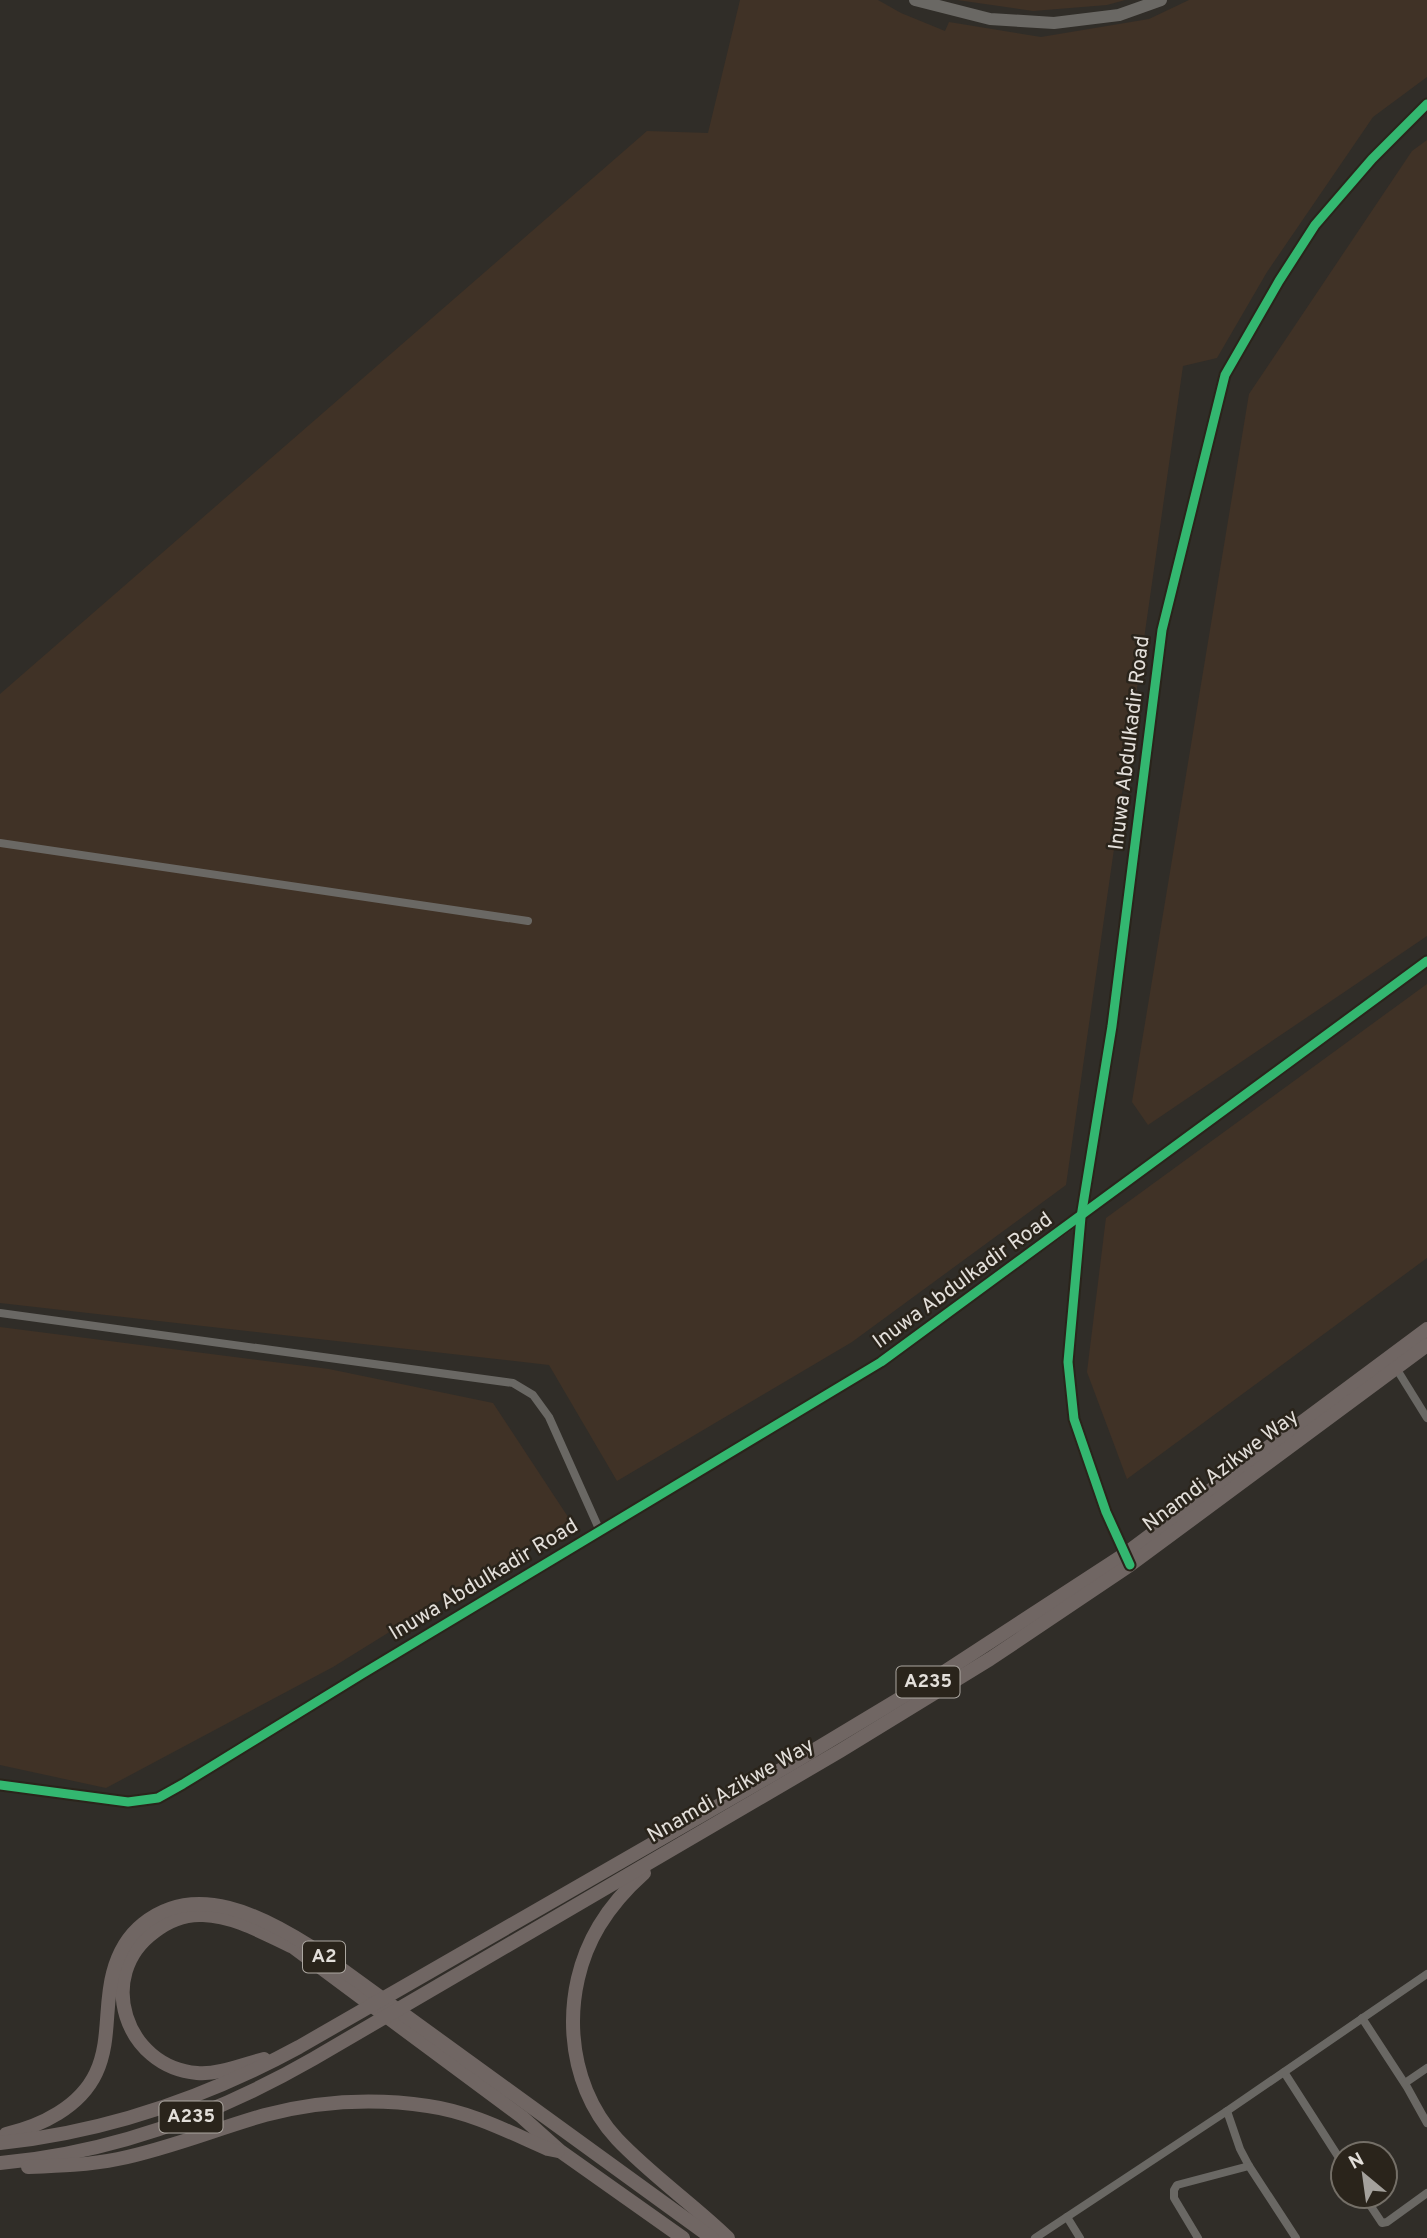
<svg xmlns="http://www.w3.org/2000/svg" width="1427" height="2238" viewBox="0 0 1427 2238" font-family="Overpass,sans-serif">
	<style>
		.industrial { fill: #403226 }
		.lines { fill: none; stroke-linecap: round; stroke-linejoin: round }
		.minor { stroke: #6a6864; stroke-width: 8 }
		.tertiary { stroke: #6a6864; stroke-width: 10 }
		.secondary { stroke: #6a6864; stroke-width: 12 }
		.trunk { stroke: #706663; stroke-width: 14 }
		.cycleway-casing { stroke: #2a241b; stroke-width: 13 }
		.cycleway { stroke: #33b770; stroke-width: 9 }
		.labels { text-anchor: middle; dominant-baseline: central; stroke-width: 5; stroke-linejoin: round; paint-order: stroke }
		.shield { fill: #2a241b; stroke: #aca7a1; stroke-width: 2 }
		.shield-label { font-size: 19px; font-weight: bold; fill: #e3dfda }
		.street-label { font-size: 21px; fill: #e3dfda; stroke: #2a241b }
	</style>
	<rect width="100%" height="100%" fill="#302d28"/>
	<g class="industrial">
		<polygon points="740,0 878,0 901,13 945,31 949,22 1041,37 1149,19 1189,0 1427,0 1427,77 1373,117 1267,272 1217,358 1183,366 1066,1185 852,1342 617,1481 549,1365 0,1303 0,694 647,131 708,133"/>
		<polygon points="957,0 1125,0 1107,5 1033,11"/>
		<polygon points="1427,140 1427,936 1148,1125 1132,1102 1249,394 1412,151"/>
		<polygon points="1427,984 1427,1258 1127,1479 1087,1372 1106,1218"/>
		<polygon points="0,1327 329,1369 493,1403 570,1520 333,1667 106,1788 0,1765"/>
	</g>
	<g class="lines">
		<g class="minor">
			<polyline points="0,843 528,921"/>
			<polyline points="1081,1217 1427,961"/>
			<polyline points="0,1313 513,1383 533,1395 549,1417 600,1531"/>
			<polyline points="1396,1368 1427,1418"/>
			<polyline points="1362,2018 1407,2087 1427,2123"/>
			<polyline points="1284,2072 1343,2164"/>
			<polyline points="1405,2083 1427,2068"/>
			<polyline points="1227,2111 1240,2149 1249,2166 1296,2238"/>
			<polyline points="1364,2196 1382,2223 1387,2222 1427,2193"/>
			<polyline points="1067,2217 1080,2238"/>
			<polyline points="1035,2238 1227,2111 1427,1974"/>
			<polyline points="1198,2238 1174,2198 1174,2190 1177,2185 1249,2166"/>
		</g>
		<g class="tertiary">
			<polyline points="1125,1554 1106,1512 1074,1419 1068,1362 1081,1217 1112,1026 1162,630 1225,375 1279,281 1315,225 1372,159 1427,104"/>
			<polyline points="0,1785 128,1802 158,1798 881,1362 1081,1217"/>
		</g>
		<polyline class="secondary" points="915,0 990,19 1054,23 1119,15 1161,0"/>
		<g class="trunk">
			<path d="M644 1873C626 1889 611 1906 599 1926 560 1991 564 2082 617 2139 651 2175 693 2204 728 2238"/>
			<path d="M264 2059C244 2064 218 2075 197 2073 125 2067 95 1975 154 1932 168 1921 185 1914 203 1915 235 1916 265 1934 293 1947L522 2117 560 2151 683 2238"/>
			<path d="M6 2134C41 2126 80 2107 96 2073 111 2041 104 2006 113 1973 118 1954 128 1936 143 1924 196 1881 262 1916 311 1947L712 2238"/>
			<path d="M0 2143C106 2132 205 2098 299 2047L791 1764 944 1672 1125 1554 1427 1329"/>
			<path d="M0 2163C111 2153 217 2114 313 2059L840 1751 990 1659 1130 1565 1427 1345"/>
			<path d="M28 2167C58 2166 89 2165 118 2159 168 2149 216 2129 265 2115 319 2101 374 2098 428 2106 471 2112 509 2132 548 2149L558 2151"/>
		</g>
		<g class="cycleway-casing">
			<g id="cycleway">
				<polyline points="1130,1565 1106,1512 1074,1419 1068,1362 1081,1217 1112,1026 1162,630 1225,375 1279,281 1315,225 1372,159 1427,104"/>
				<polyline points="0,1785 128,1802 158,1798 183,1784 362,1674 881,1362 1427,961"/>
			</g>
		</g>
		<use href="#cycleway" class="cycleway"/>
	</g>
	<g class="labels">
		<g class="shield">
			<rect x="896.5" y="1666.5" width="63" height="31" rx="5"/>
			<rect x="303" y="1941.5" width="42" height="31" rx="5"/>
			<rect x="159.5" y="2101.5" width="63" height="31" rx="5"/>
		</g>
		<g class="shield-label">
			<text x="928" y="1682">A235</text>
			<text x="324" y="1957">A2</text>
			<text x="191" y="2117">A235</text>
		</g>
		<g class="street-label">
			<text transform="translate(1130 743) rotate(-83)">Inuwa Abdulkadir Road</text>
			<text transform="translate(963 1281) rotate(-36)">Inuwa Abdulkadir Road</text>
			<text transform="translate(1221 1471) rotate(-37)">Nnamdi Azikwe Way</text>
			<text transform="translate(484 1580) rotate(-31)">Inuwa Abdulkadir Road</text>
			<text transform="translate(731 1791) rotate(-30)">Nnamdi Azikwe Way</text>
		</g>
	</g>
	<g transform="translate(1364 2175) rotate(331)"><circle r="33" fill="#2a241b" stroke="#746f67" stroke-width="2"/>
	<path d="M0-5L12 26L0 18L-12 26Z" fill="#a4a19c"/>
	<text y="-10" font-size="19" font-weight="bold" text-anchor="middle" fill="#e3dfda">N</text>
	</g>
</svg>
